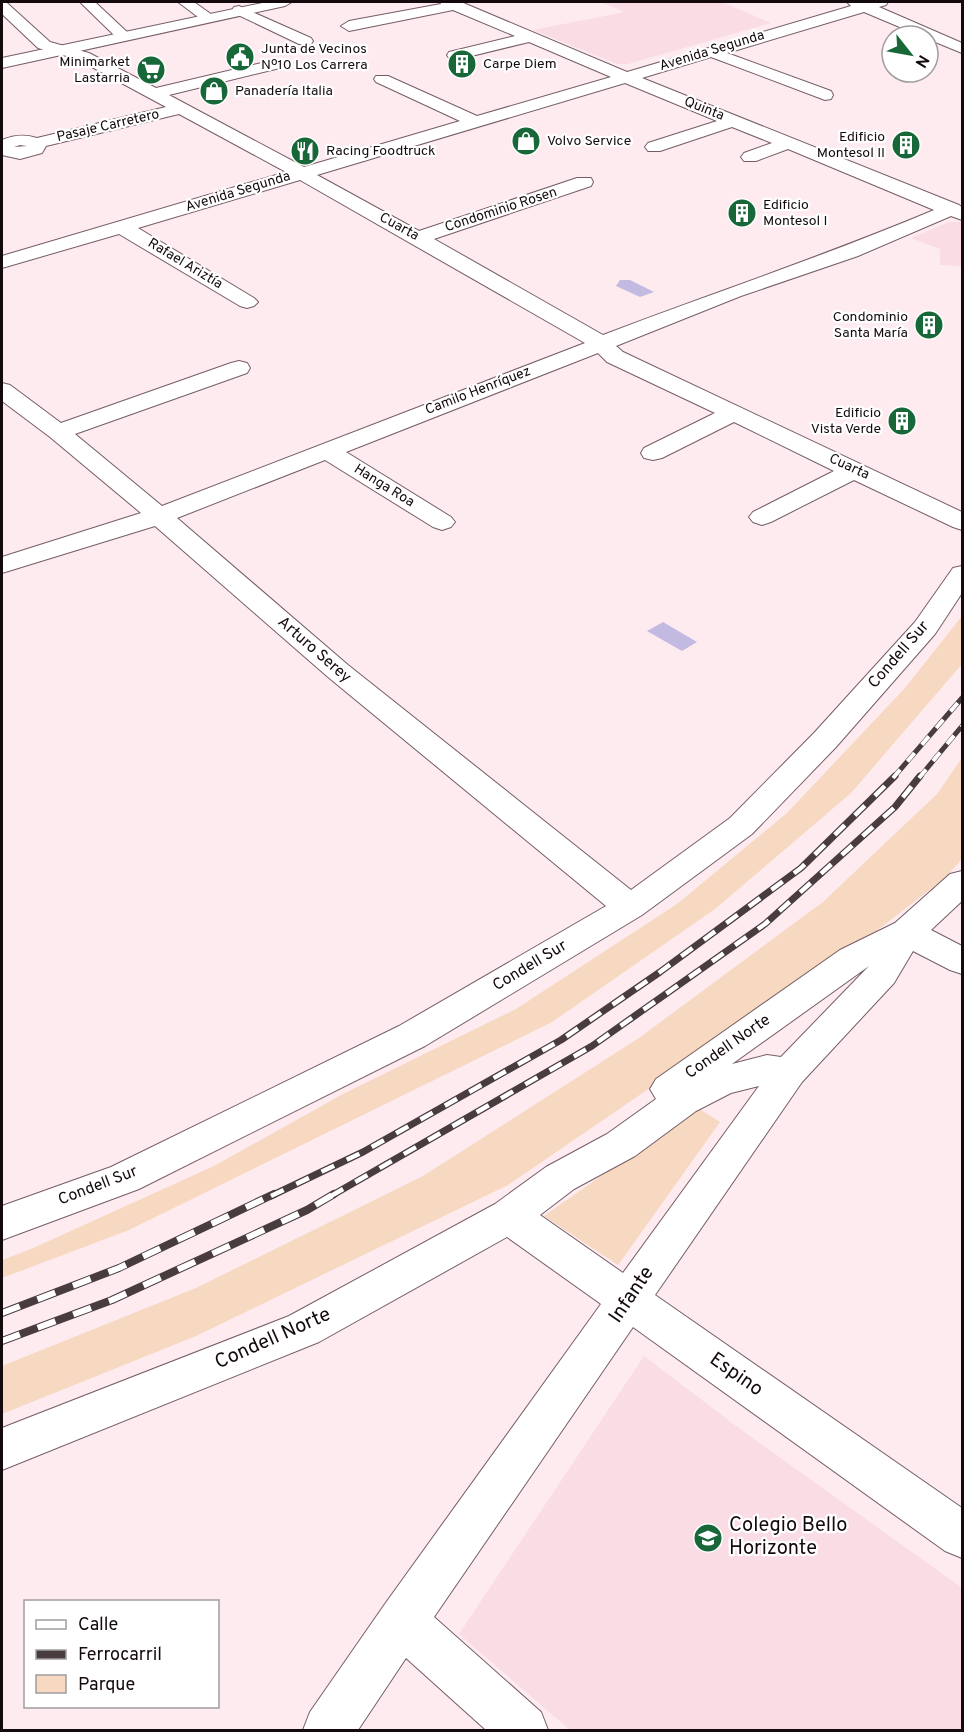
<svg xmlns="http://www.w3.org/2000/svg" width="964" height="1732" viewBox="0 0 964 1732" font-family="Overpass,sans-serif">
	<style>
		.built { fill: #fadce5 }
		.green { fill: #f7d8c0 }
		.water { fill: #c3bae2 }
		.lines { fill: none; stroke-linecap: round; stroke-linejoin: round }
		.minor-casing { stroke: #765d65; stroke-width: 2 }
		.major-casing { stroke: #765d65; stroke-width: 2 }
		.minor { fill: #fff; fill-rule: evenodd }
		.major { fill: #fff; fill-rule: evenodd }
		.rail-far2-casing { stroke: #483c3f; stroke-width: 5 }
		.rail-far1-casing { stroke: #483c3f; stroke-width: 7 }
		.rail-casing { stroke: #483c3f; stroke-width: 8 }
		.rail-far2 { stroke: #fff; stroke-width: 4; stroke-dasharray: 11; stroke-linecap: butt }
		.rail-far1 { stroke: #fff; stroke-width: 4.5; stroke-dasharray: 14; stroke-linecap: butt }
		.rail { stroke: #fff; stroke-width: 6; stroke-dasharray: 19; stroke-linecap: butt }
		.labels { text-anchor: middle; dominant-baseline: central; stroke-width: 4.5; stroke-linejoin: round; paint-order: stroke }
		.far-poi-label { font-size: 14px; fill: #140a0d; stroke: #fff; text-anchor: start }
		.far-street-label { font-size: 14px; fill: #140a0d; stroke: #fff }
		.street-label { font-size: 16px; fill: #140a0d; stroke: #fff }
		.near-street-label { font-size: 20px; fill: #140a0d; stroke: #fff }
		.near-poi-label { font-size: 20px; fill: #140a0d; stroke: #fff; text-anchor: start }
	</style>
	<rect width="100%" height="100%" fill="#fdebf0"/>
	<g class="built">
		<polygon points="601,2 722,2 771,23 628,64 617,64 533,30 625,12"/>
		<polygon points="949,222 962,222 962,266 940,265 940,249 911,238"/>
		<polygon points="644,1356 732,1423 962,1588 962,1730 570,1730 459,1634"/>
	</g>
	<g class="green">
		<polygon points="962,616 962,664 851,793 715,909 552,1022 129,1230 2,1278 2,1260 31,1249 214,1166 343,1094 516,1009 677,904 787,813 905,688"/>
		<polygon points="962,758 962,859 945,878 849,952 508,1185 196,1336 2,1414 2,1366 196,1288 423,1176 639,1038 823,902 937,794"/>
		<polygon points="698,1108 720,1122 618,1265 544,1216"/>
	</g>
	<g class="water">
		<polygon points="620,280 630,280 654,292 640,297 616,286"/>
		<polygon points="663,622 697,642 682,651 647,631"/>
	</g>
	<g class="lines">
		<g class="minor-casing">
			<g id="minor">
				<path d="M2 2 7 3 50 42 89 53 156 88 274 60 280 62 282 65 280 68 169 95 304 167 460 121 376 82 374 79 376 76H388L477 116 611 77 529 42 455 60 449 58 447 55 449 52 515 36 453 10 349 31 341 26 349 21 441 4 440 2H461L627 72 851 6 847 2H888L886 5 879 7 962 43V53L928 39V36H921L864 12 727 53 831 91 833 95 831 99 825 100 711 57 642 78 959 205 962 207V220L951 216 858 256 741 296 616 346 623 352 962 512V530L953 527 854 480 771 522 762 525 753 522 749 517 753 512 834 471 734 422 662 458 653 460 644 458 641 453 644 448 715 413 607 362 598 353 346 452 451 517 455 522 451 527 442 530 433 527 325 460 177 518 348 665 631 890 730 818 814 733 915 622 953 568 962 566V593L935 634 836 747 752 834 642 915 425 1046 139 1189 2 1240V1206L111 1167 399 1026 606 906 328 677 155 526 2 573V557L141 513 50 437 2 401V383L10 385 61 423 231 363 239 361 247 363 250 368 247 373 75 434 162 506 585 343 300 180 138 228 254 298 258 302 254 306 247 308 240 306 119 234 2 268V256L286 172 179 114 46 146 42 153 20 159 2 155V140C14 135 24 134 37 138L166 107 77 59 38 48 2 14ZM625 83 717 121 648 143 645 147 648 151H660L732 127 772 143 744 153 741 157 744 161H756L788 149 934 210C825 256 713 293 603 335L434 239 591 186 593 182 591 178H577L419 231 317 175ZM20 145 27 146 14 147Z"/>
				<polygon points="80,2 95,2 127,32 130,35 127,38 117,38"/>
				<polygon points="178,2 194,2 215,17 207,22 202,20"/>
				<polygon points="239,6 311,38 313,41 311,44 299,44 234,13 232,10 234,7"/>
				<path d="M962 871V901L931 930 962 946V974L950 970 913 951 894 983 802 1082 655 1295 962 1508V1558L945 1551 633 1327 434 1617 541 1712 548 1730H486L406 1658 358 1730H303L310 1712 385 1604 601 1304 507 1237 319 1342 2 1470V1428L289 1316 495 1204 546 1167 607 1134 656 1099 650 1089 656 1079 840 950 895 923 950 874ZM869 966 781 1057 767 1055 732 1064ZM759 1086 623 1273 540 1215 574 1189 635 1156 696 1111 731 1093Z"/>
			</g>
		</g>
		<g class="major-casing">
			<polygon id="major" points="267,2 292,2 285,6 2,68 2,58"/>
		</g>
		<use href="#minor" class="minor"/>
		<use href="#major" class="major"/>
		<g class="rail-far2-casing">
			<g id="rail-far2">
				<polyline points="893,778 962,698"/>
				<polyline points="919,778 962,726"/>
			</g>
		</g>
		<g class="rail-far1-casing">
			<g id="rail-far1">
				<polyline points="271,1196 363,1152 561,1040 660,972 801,868 895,776"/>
				<polyline points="331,1196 592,1046 765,924 895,807 920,776"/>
			</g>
		</g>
		<g class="rail-casing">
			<g id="rail">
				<polyline points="2,1313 119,1268 274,1194"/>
				<polyline points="2,1341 112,1300 307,1210 334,1194"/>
			</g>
		</g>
		<use href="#rail-far2" class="rail-far2"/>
		<use href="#rail-far1" class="rail-far1"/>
		<use href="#rail" class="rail"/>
	</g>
	<defs>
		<g id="civic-disc" transform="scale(1.5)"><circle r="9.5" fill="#176738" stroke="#fff"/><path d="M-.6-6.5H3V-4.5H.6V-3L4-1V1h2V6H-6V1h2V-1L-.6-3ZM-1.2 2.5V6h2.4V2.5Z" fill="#fff"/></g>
		<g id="building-disc" transform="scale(1.5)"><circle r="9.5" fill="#176738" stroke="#fff"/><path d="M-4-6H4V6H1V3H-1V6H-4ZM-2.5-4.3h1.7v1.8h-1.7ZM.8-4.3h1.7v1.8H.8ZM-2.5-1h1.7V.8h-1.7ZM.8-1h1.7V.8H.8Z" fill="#fff"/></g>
		<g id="supermarket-disc" transform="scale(1.5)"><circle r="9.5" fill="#176738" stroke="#fff"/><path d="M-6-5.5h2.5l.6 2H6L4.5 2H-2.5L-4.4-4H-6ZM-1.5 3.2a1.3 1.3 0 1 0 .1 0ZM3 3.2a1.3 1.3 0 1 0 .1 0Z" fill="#fff"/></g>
		<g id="shop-disc" transform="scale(1.5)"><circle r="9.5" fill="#176738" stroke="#fff"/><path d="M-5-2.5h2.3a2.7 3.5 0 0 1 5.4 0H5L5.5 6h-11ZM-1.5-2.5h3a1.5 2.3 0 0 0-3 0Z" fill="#fff"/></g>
		<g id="restaurant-disc" transform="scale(1.5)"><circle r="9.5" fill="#176738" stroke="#fff"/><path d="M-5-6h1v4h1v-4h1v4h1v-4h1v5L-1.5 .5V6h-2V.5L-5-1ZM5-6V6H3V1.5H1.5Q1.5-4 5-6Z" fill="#fff"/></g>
		<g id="school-disc" transform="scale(1.5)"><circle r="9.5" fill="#176738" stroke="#fff"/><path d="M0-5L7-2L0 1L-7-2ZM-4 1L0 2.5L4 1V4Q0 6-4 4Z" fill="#fff"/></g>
	</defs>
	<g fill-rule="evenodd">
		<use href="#civic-disc" x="240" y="57"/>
		<use href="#building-disc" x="462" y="64"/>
		<use href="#supermarket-disc" x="151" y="70"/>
		<use href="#shop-disc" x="214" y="91"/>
		<use href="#shop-disc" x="526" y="141"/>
		<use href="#building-disc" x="906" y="145"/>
		<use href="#restaurant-disc" x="305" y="151"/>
		<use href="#building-disc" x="742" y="213"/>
		<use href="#building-disc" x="929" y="325"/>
		<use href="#building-disc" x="902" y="421"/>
		<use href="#school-disc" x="708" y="1538"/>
	</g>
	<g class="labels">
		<g class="far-poi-label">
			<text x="261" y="49">Junta de Vecinos<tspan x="261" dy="16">Nº10 Los Carrera</tspan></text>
			<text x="130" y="62" text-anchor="end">Minimarket<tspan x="130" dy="16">Lastarria</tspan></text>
			<text x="483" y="64">Carpe Diem</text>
			<text x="235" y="91">Panadería Italia</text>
			<text x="885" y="137" text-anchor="end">Edificio<tspan x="885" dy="16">Montesol II</tspan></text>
			<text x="547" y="141">Volvo Service</text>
			<text x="326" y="151">Racing Foodtruck</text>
			<text x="763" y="205">Edificio<tspan x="763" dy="16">Montesol I</tspan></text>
			<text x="908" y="317" text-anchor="end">Condominio<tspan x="908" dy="16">Santa María</tspan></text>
			<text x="881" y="413" text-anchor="end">Edificio<tspan x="881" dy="16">Vista Verde</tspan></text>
		</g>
		<g class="far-street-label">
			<text transform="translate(712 51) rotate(-17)">Avenida Segunda</text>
			<text transform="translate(704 109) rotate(22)">Quinta</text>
			<text transform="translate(108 126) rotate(-13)">Pasaje Carretero</text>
			<text transform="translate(238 192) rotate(-17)">Avenida Segunda</text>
			<text transform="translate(501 210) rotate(-18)">Condominio Rosen</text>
			<text transform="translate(399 227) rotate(29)">Cuarta</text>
			<text transform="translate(185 264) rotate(31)">Rafael Ariztía</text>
			<text transform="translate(478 391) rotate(-21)">Camilo Henríquez</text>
			<text transform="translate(849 467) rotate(25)">Cuarta</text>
			<text transform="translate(384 486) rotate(32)">Hanga Roa</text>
		</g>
		<g class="street-label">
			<text transform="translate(314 650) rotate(41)">Arturo Serey</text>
			<text transform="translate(899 655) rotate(-49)">Condell Sur</text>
			<text transform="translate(530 966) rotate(-31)">Condell Sur</text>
			<text transform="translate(728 1047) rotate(-35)">Condell Norte</text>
			<text transform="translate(98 1186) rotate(-21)">Condell Sur</text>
		</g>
		<g class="near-street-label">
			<text transform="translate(632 1295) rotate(-56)">Infante</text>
			<text transform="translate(273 1339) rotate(-24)">Condell Norte</text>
			<text transform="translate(736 1375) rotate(35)">Espino</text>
		</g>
		<g class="near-poi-label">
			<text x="729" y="1526">Colegio Bello<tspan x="729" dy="23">Horizonte</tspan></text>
		</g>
	</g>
	<rect width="964" height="1732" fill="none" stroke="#140a0d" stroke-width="6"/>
	<rect x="24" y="1600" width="195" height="108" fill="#ffffff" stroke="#a19d9e" stroke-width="1.5"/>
	<rect x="36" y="1620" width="30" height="9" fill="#ffffff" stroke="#a19d9e" stroke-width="1.5"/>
	<text x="78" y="1630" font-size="18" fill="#140a0d">Calle</text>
	<rect x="36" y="1650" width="30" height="9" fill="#483c3f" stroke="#a19d9e" stroke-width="1.5"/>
	<text x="78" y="1660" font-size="18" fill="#140a0d">Ferrocarril</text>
	<rect x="36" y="1675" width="30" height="18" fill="#f7d8c0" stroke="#a19d9e" stroke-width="1.5"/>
	<text x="78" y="1690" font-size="18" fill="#140a0d">Parque</text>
	<g transform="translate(910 54) rotate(121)"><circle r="28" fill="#ffffff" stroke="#a19d9e" stroke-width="1.5"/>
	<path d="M0-4.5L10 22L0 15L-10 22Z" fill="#176738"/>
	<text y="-9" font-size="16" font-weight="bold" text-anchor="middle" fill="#140a0d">N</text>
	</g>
</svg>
